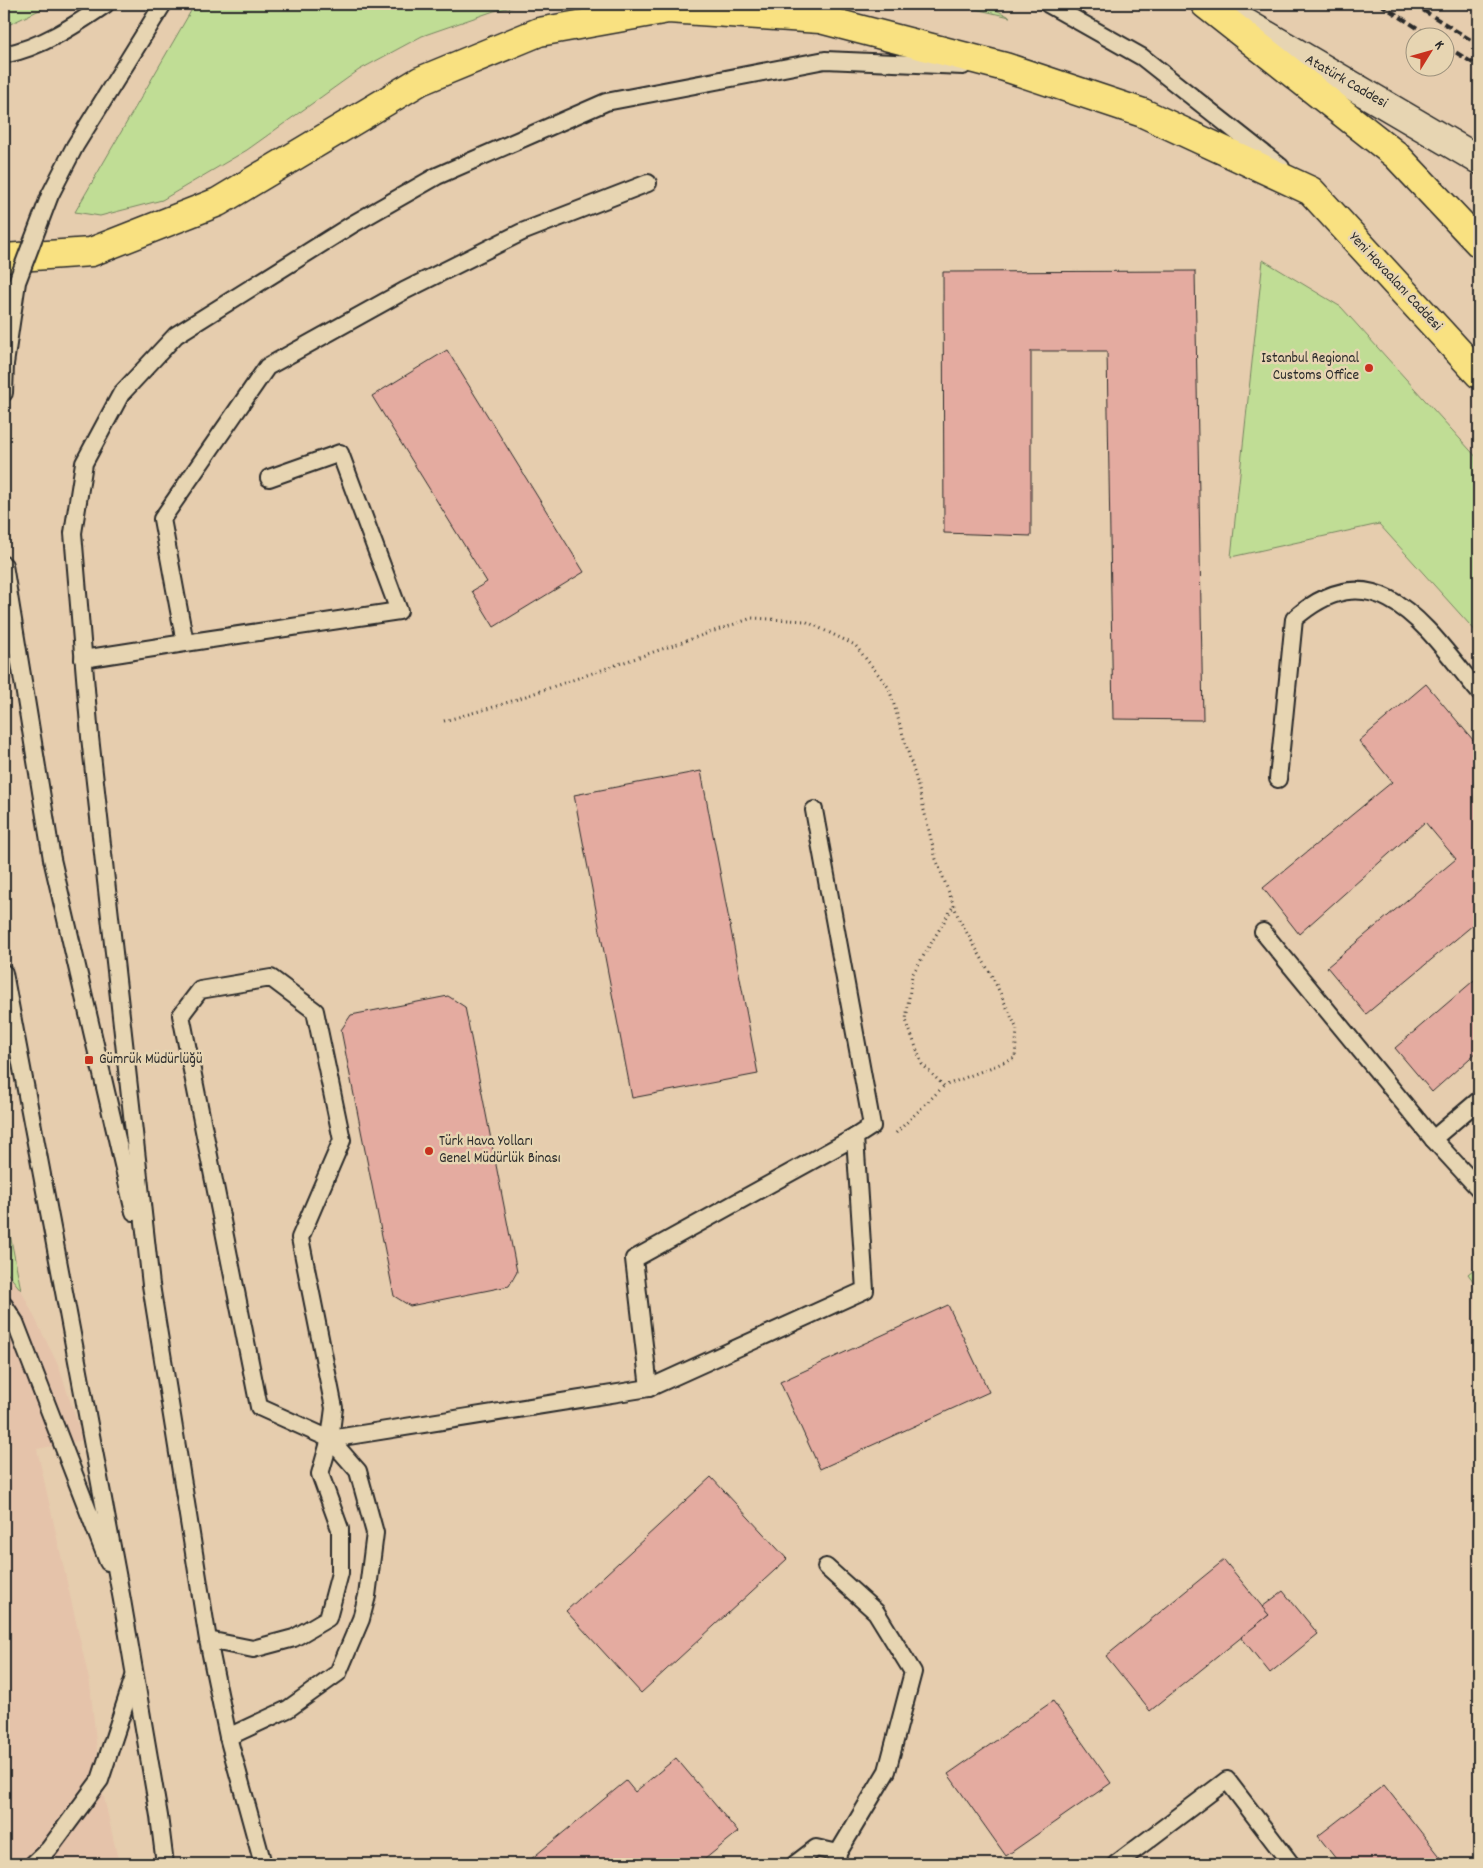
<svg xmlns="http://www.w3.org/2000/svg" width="1483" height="1868" viewBox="0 0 1483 1868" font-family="Dekko,sans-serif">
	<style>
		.built { fill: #e5c3aa }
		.green { fill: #c0dd95; stroke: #768460 }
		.building { fill: #e4aba0; stroke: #2b2b2b }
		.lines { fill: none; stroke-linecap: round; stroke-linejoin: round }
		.lane-casing { stroke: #2b2b2b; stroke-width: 20 }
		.street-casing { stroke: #2b2b2b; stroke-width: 31 }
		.primary-casing { stroke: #2b2b2b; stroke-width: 31 }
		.path { stroke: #2b2b2b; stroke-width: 3; stroke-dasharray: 1 4; stroke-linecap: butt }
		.lane { stroke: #e7d5b2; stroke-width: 16 }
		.street { stroke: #e7d5b2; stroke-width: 28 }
		.primary { stroke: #f9e181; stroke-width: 28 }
		.rail { stroke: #2b2b2b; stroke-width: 4; stroke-dasharray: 8 4; stroke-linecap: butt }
		.lane-bridge-casing { stroke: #2b2b2b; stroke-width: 20; stroke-linecap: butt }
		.lane-bridge { stroke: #e7d5b2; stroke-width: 16 }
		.poi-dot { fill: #c8321e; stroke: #e7d5b2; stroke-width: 2 }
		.labels { text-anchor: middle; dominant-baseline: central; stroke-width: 5; stroke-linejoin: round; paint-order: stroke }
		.street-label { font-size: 15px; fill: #2b2b2b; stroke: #e7d5b2 }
		.poi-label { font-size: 15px; fill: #2b2b2b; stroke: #e7d5b2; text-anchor: start }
	</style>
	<rect width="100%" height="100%" fill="#e6cdae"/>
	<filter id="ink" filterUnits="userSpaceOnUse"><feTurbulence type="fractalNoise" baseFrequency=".02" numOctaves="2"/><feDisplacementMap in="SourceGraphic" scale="10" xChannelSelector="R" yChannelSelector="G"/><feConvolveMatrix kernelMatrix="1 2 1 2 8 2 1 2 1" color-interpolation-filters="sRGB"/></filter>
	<g filter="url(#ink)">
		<polygon class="built" points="4,1204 21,1290 59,1367 83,1440 37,1449 90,1684 100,1780 119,1864 4,1864"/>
		<g class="green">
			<polygon points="4,4 52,4 4,27"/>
			<polygon points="195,4 525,4 494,11 422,36 359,70 247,150 162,200 100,216 75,212"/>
			<polygon points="953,4 984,4 1010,17"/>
			<polygon points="1263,260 1341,307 1479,460 1479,635 1379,524 1231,557"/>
			<polygon points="4,1204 21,1290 4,1269"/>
			<polygon points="1479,1265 1479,1289 1468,1274"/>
		</g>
		<g class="building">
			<polygon points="1195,271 1203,720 1113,719 1107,351 1031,351 1031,536 944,533 943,272"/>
			<polygon points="447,350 584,572 494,627 472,591 487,582 372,396"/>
			<polygon points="1426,684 1479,747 1479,920 1366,1014 1327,967 1456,859 1425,822 1299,934 1263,888 1392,782 1359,741"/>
			<polygon points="701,771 758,1074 632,1098 574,795"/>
			<polygon points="1479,976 1479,1050 1432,1092 1395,1048"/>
			<polygon points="448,996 465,1007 517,1272 509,1286 410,1306 394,1296 341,1030 351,1015"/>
			<polygon points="948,1305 989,1392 820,1469 780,1382"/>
			<polygon points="711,1477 787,1559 641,1693 566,1611"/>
			<polygon points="1224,1560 1269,1615 1150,1711 1106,1656"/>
			<polygon points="1283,1591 1318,1634 1270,1673 1241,1637 1269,1615 1262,1607"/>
			<polygon points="1053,1701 1111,1783 1006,1856 948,1774"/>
			<polygon points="676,1758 738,1832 699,1864 692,1859 686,1864 525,1864 626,1781 635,1792"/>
			<polygon points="1384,1785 1446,1864 1340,1864 1318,1836"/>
		</g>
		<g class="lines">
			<g class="lane-casing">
				<g id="lane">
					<polyline points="1048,4 1142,57 1281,167"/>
					<path d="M4 55C42 47 74 26 106 4"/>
					<polyline points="50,195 75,146 163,4"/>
					<polyline points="4,393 5,364"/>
					<polyline points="4,565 52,859 134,1212"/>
					<polyline points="185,643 399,611 340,453 269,478"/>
					<polyline points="83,659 185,643 162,519 267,367 404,291 522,232 648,183"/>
					<path d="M1278 779 1294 619C1378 545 1429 632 1479 692"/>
					<polyline points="1263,932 1433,1139 1479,1189"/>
					<polyline points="4,973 122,1600 159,1816 165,1864"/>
					<polyline points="1433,1139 1479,1100"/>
					<polyline points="4,1305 15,1322 108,1562"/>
					<polyline points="649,1388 634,1259 855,1137"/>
					<polyline points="330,1439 649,1388 865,1290 855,1137 872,1126 814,810"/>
					<polyline points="826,1567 876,1612 913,1672 887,1771 838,1853 837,1864"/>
					<polyline points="208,1640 253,1649 294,1638 328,1618 340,1573 340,1529 320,1474 330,1439 334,1408 300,1238 342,1140 315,1011 271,978 200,990 181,1015 259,1407 330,1439 358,1471 375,1533 367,1596 361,1619 338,1673 288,1709 228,1737"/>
					<polyline points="33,1864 49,1849 100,1780 134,1677"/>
					<polyline points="263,1864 228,1737 208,1640 151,1285 90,737 73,533 84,463 121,394 176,335 353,224 437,176 606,102 825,60 963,66"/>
					<polyline points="795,1864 816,1848 838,1853"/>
					<polyline points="1116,1864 1227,1780 1291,1864"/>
				</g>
			</g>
			<g class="street-casing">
				<polyline id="street" points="1237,18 1479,160"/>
			</g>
			<g class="primary-casing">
				<g id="primary">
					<polyline points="1205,4 1396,155 1479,243"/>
					<polyline points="4,258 91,252 218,202 420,81 539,32 668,9 820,19 1005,67 1143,113 1311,191 1479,374"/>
				</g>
			</g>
			<g class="path">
				<polyline points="444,721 497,706 752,618 805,621 855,645 889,688 917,782 936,859 959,919 993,978 1017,1029 1015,1058 944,1086 922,1064 906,1020 912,975 954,905"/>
				<polyline points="896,1133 944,1086"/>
			</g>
			<use href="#lane" class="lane"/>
			<use href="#street" class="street"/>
			<use href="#primary" class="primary"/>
			<g class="rail">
				<polyline points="1380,4 1433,38"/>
				<polyline points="1413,4 1479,45"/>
				<polyline points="1446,46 1479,67"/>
			</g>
			<g class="lane-bridge-casing">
				<polyline id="lane-bridge" points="5,364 17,282 50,195"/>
			</g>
			<use href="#lane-bridge" class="lane-bridge"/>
		</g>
	</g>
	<g class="poi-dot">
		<circle cx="1369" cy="368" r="5"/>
		<rect x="84" y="1055" width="10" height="10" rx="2.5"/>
		<circle cx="429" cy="1151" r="5"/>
	</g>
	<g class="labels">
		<g class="street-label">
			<text transform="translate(1346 82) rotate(30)">Atatürk Caddesi</text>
			<text transform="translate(1395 282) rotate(47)">Yeni Havaalanı Caddesi</text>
		</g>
		<g class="poi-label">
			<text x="1359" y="359" text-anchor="end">Istanbul Regional<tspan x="1359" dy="17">Customs Office</tspan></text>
			<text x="99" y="1060">Gümrük Müdürlüğü</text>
			<text x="439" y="1142">Türk Hava Yolları<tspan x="439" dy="17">Genel Müdürlük Binası</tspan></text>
		</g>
	</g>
	<rect width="1483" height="1868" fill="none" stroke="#e7d5b2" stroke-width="20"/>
	<rect x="10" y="10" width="1463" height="1848" fill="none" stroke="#2b2b2b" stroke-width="2" filter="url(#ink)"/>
	<g transform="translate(1430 52) rotate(53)"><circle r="24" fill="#e7d5b2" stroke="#9c917c"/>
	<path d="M0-4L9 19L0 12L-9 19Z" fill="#c8321e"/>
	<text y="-8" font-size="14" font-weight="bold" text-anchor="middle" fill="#2b2b2b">K</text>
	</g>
</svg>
